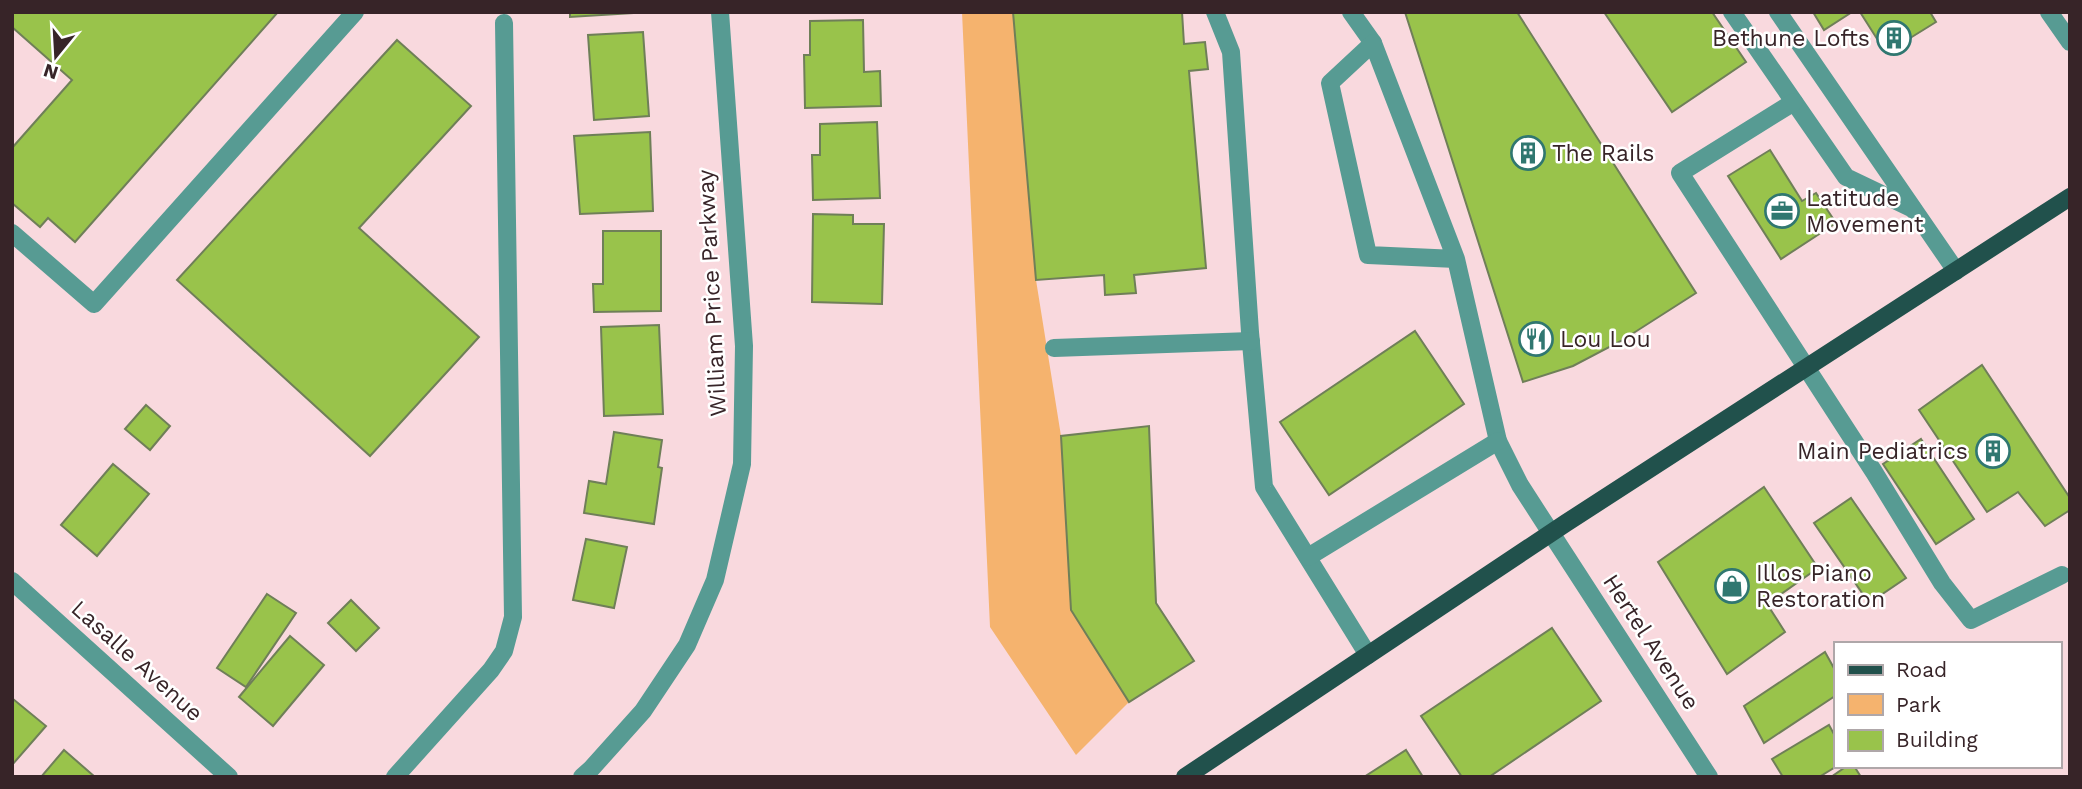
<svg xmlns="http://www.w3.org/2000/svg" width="2082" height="789" viewBox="0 0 2082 789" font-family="'Work Sans',sans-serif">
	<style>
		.green { fill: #f5b36e }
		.building { fill: #99c34b; stroke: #6f7f58; stroke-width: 2 }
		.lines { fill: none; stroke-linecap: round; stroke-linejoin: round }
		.service { stroke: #579b93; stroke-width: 18 }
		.minor { stroke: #579b93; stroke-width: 18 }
		.tertiary { stroke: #579b93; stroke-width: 18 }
		.primary { stroke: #21514c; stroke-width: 18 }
		.labels { text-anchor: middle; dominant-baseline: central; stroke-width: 5; stroke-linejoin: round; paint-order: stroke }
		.poi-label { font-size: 23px; fill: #372428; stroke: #fff; text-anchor: start }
		.street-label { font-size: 23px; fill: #372428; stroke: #fff }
	</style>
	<rect width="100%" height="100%" fill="#f9d9de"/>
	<polygon class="green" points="962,12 1013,12 1036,280 1061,436 1071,610 1129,702 1076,755 990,627"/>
	<g class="building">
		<polygon points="12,12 278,12 75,242 48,218 40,227 12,203 12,148 72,80 12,27"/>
		<polygon points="570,12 650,12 570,17"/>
		<polygon points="1013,12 1182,12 1184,44 1205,42 1208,69 1189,71 1206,268 1134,275 1136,293 1105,295 1104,275 1036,280"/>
		<polygon points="1405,12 1517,12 1696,293 1621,341 1573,366 1523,382"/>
		<polygon points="1604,12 1712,12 1746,62 1672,112"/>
		<polygon points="1813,12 1852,12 1824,30"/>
		<polygon points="1860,12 1930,12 1936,22 1886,53"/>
		<polygon points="863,20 864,72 880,71 881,106 805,108 804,55 810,55 810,21"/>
		<polygon points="643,32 649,116 594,120 588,35"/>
		<polygon points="397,40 471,106 359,228 479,337 370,456 177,280"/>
		<polygon points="877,122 880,198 813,200 812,155 820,155 820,124"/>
		<polygon points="650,132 653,211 580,214 574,136"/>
		<polygon points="1770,150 1802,201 1816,193 1836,223 1781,259 1728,176"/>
		<polygon points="813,214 853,215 853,224 884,224 882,304 812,302"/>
		<polygon points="603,231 661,231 661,311 594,312 593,284 603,284"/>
		<polygon points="659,325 663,414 604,416 601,327"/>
		<polygon points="1415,331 1464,404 1329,495 1280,422"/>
		<polygon points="1982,365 2070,498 2070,510 2045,526 2018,492 1987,512 1919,410"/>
		<polygon points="146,405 170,426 150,450 125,429"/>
		<polygon points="1149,426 1156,603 1194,661 1129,702 1071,610 1061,436"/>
		<polygon points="614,432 662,440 658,467 662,468 654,524 584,513 589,481 606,484"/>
		<polygon points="1921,439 1974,519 1936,544 1883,464"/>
		<polygon points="113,464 149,494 97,556 61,525"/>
		<polygon points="1764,487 1818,568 1767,604 1785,632 1727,674 1658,562"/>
		<polygon points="1851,498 1906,578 1869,603 1814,523"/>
		<polygon points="586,539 627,547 614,608 573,600"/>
		<polygon points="267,594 296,613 246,687 217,668"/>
		<polygon points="351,600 379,628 356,651 328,623"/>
		<polygon points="1552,628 1601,701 1489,777 1462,777 1421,716"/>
		<polygon points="290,636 324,665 273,726 239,697"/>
		<polygon points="1825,652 1835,670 1835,696 1764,743 1744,706"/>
		<polygon points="13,699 46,726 12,765 12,700"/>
		<polygon points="1829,725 1835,736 1835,766 1837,766 1819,777 1783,777 1772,759"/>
		<polygon points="64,750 95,777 41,777"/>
		<polygon points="1406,750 1423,777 1364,777"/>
		<polygon points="1847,766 1854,766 1861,777 1831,777"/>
	</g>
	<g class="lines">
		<g class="service">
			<polyline points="1215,12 1231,52 1250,332 1264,487 1368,655"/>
			<polyline points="1351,12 1373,43"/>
			<polyline points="1732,12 1846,177 1913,209"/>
			<polyline points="1778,12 1956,271"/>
			<polyline points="2049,12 2070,42"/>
			<polyline points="1794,102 1680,173 1874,472 1942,583 1971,620 2062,575"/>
			<polyline points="12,233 94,304 355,12"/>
			<polyline points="1456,259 1373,43 1330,83 1368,255 1456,259 1498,441 1520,485 1551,533"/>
			<polyline points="1054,348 1251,341"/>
			<polyline points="1308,557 1498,441"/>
			<polyline points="395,777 491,670 504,651 513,617 504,23"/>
		</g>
		<g class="minor">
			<polyline points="12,581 229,777"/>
			<polyline points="582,777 591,769 643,711 687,645 715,580 742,464 744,346 720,12"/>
		</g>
		<polyline class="tertiary" points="1551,533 1709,777"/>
		<polyline class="primary" points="1185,777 1566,523 2070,197"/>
	</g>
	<defs>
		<g id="building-ring" transform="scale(1.75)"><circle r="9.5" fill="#fff" stroke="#307770" stroke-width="1.5"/><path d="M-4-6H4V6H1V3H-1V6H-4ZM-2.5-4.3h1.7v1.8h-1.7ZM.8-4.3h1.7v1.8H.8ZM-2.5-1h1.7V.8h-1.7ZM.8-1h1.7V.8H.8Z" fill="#307770"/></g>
		<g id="office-ring" transform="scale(1.75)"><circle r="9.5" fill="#fff" stroke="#307770" stroke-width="1.5"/><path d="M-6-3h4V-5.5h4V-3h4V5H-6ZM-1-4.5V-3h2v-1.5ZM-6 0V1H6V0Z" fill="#307770"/></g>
		<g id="restaurant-ring" transform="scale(1.75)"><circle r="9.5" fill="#fff" stroke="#307770" stroke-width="1.5"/><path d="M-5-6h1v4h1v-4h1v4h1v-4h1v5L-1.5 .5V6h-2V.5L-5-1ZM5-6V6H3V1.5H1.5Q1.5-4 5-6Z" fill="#307770"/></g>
		<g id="shop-ring" transform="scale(1.75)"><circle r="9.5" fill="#fff" stroke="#307770" stroke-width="1.5"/><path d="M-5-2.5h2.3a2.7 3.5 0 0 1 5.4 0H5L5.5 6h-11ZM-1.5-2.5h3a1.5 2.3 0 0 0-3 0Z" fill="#307770"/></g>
	</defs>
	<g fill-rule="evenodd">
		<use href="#building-ring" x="1894" y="38"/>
		<use href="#building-ring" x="1528" y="153"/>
		<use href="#office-ring" x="1782" y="211"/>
		<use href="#restaurant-ring" x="1536" y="339"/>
		<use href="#building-ring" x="1993" y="451"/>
		<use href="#shop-ring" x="1732" y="586"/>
	</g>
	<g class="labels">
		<g class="poi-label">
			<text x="1870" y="38" text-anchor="end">Bethune Lofts</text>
			<text x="1552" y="153">The Rails</text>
			<text x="1806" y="198">Latitude<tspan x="1806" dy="26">Movement</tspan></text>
			<text x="1560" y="339">Lou Lou</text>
			<text x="1968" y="451" text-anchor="end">Main Pediatrics</text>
			<text x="1756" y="573">Illos Piano<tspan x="1756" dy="26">Restoration</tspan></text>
		</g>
		<g class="street-label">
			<text transform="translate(712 293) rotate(-93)">William Price Parkway</text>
			<text transform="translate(1651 642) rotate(57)">Hertel Avenue</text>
			<text transform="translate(137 661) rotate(42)">Lasalle Avenue</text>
		</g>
	</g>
	<rect width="2082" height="789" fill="none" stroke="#372428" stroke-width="28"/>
	<rect x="1834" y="642" width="228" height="126" fill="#ffffff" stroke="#afa7a9" stroke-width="2"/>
	<rect x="1848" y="665" width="35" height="10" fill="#21514c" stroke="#afa7a9" stroke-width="2"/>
	<text x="1896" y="677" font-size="21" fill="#372428">Road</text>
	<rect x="1848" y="694" width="35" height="21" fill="#f5b36e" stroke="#afa7a9" stroke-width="2"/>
	<text x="1896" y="712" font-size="21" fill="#372428">Park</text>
	<rect x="1848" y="730" width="35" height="21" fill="#99c34b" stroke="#afa7a9" stroke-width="2"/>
	<text x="1896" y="747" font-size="21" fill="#372428">Building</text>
	<g transform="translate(56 56) rotate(198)" stroke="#ffffff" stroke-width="5" paint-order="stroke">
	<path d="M0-5L12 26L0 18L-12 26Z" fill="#372428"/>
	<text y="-10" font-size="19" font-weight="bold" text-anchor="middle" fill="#372428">N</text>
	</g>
</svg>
